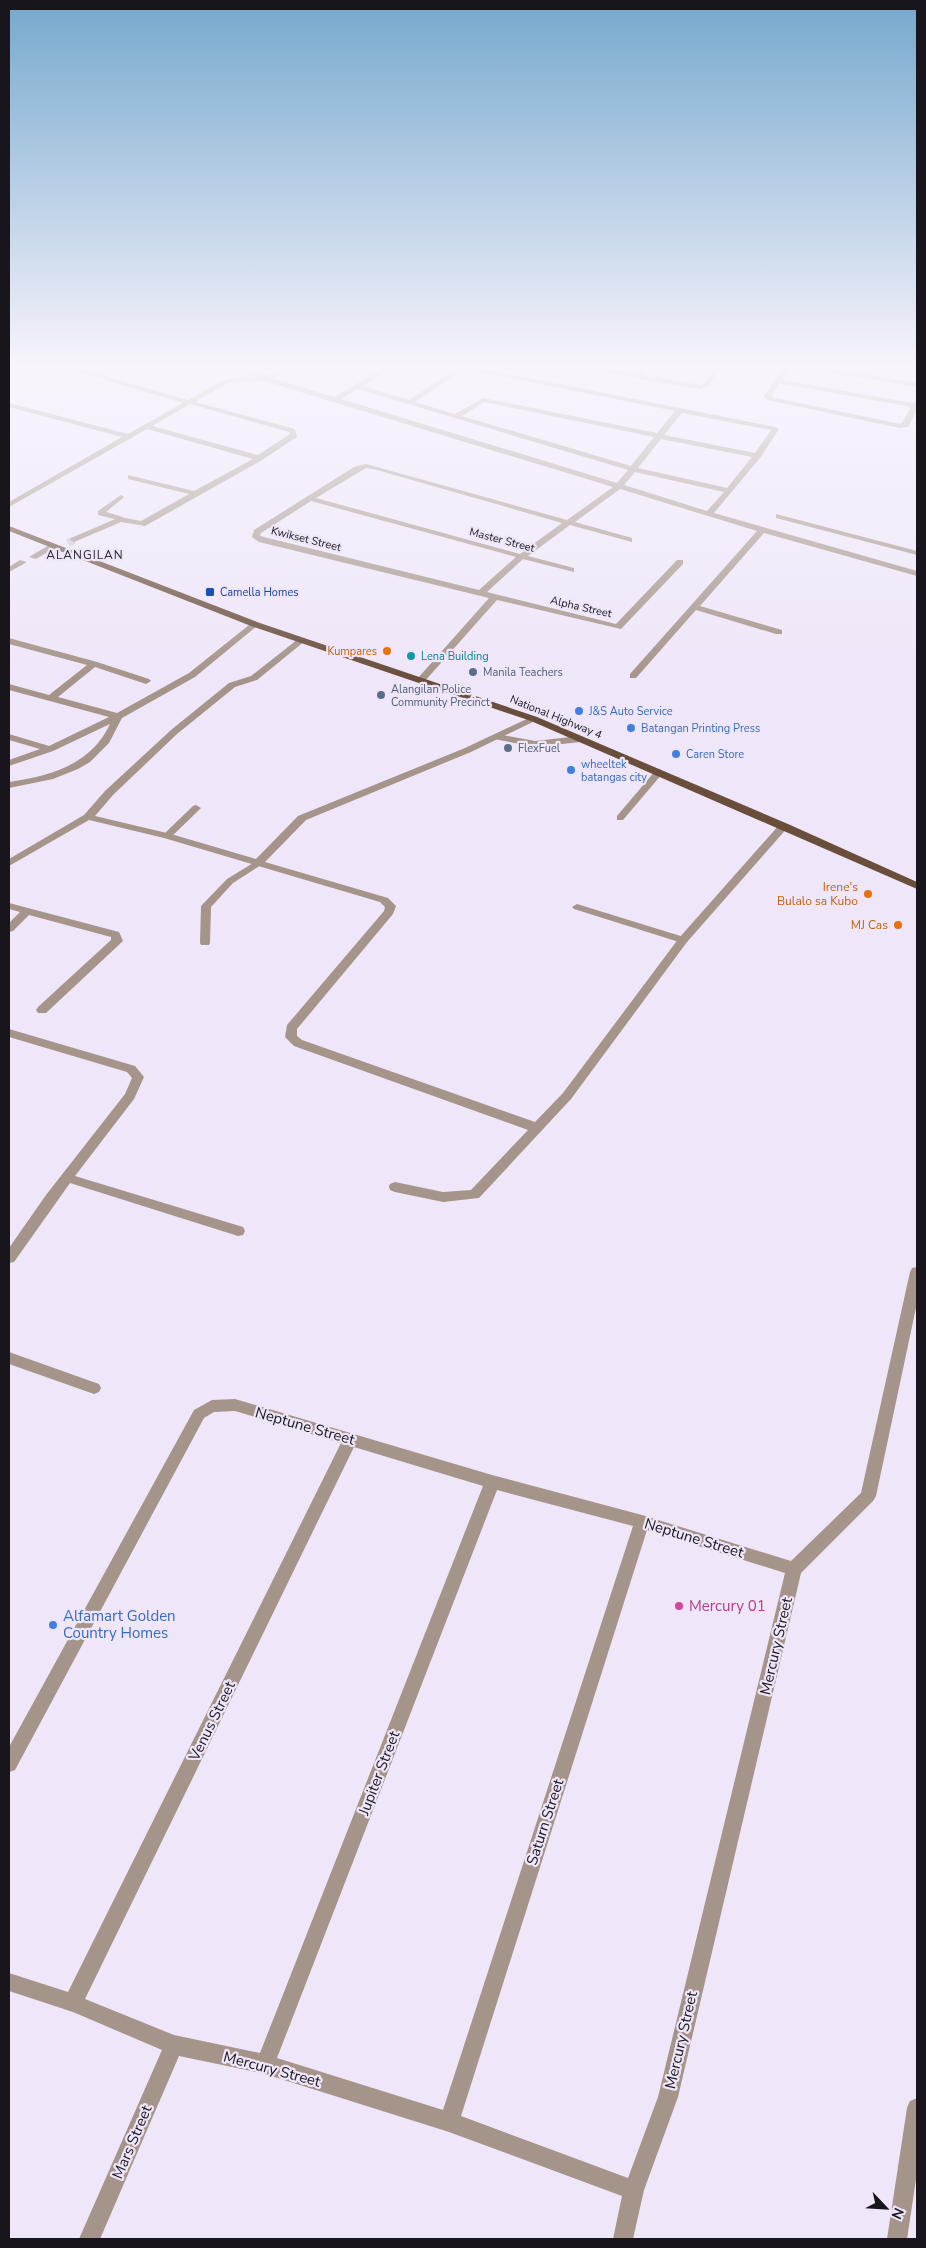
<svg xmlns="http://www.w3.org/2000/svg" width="926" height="2248" viewBox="0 0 926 2248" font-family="'Nunito Sans',sans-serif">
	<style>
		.green { fill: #b0d1be }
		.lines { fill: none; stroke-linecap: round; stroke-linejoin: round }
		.minor-tunnel { stroke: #cfc7d8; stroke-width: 8; stroke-dasharray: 8 4; stroke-linecap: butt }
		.service { fill: #a49489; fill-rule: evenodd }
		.minor { fill: #a49489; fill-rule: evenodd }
		.primary { fill: #684e3b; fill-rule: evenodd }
		.transit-dot { fill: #1a4fb4; stroke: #efe6f9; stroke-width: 2 }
		.food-dot { fill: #e8710a; stroke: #efe6f9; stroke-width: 2 }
		.culture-dot { fill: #0f9aa8; stroke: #efe6f9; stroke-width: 2 }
		.service-dot { fill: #5c6f8a; stroke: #efe6f9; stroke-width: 2 }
		.shop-dot { fill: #3f7fe0; stroke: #efe6f9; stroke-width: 2 }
		.hotel-dot { fill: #d1479c; stroke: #efe6f9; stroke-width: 2 }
		.labels { text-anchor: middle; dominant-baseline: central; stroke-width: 4.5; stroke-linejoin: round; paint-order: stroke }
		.far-street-label { font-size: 11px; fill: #18151c; stroke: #efe6f9 }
		.far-transit-label { font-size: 11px; fill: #164399; stroke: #efe6f9; text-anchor: start }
		.far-food-label { font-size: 11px; fill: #c56008; stroke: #efe6f9; text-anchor: end }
		.far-culture-label { font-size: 11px; fill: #0d838f; stroke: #efe6f9; text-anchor: start }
		.far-service-label { font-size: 11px; fill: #4e5e75; stroke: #efe6f9; text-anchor: start }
		.far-shop-label { font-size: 11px; fill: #366cbe; stroke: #efe6f9; text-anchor: start }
		.far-quarter-label { font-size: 12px; letter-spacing: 1px; fill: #2f2936; stroke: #efe6f9 }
		.food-label { font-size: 12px; fill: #c56008; stroke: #efe6f9; text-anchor: end }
		.near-street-label { font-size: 15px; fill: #18151c; stroke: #efe6f9 }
		.near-hotel-label { font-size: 15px; fill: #b23c85; stroke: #efe6f9; text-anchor: start }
		.near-shop-label { font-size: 15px; fill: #366cbe; stroke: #efe6f9; text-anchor: start }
	</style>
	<rect width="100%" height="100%" fill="#efe6f9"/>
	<polygon class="green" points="825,364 885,364 875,378 821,369"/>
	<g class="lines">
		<polyline class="minor-tunnel" points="68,543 74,540"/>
		<g class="service">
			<polygon points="121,495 124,497 123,498 106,512 123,517 123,521 98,515 98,511"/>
			<polygon points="51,544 58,546 36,559 29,557"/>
			<polygon points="20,560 27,562 9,572 9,567"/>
			<polygon points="497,734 535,741 580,736 584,739 580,742 535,747 494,739 493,737"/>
			<polygon points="659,769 663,772 662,774 623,820 617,820 617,816 656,770"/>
			<polygon points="196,805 201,808 199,810 170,838 164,838 164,834 193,806"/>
			<polygon points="258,860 261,861 261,865 233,883 211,907 210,943 209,945 201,945 200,943 201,906 227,879"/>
			<polygon points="577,904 687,938 688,940 687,942 679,942 574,909 572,907"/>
		</g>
		<g class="minor">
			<path d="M51 364H62L188 400 224 380 251 376 214 364C231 364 247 376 264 375 277 375 284 364 297 364L277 377 272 378 334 397 391 364H399L363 386 409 400 457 368 445 364H459L775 427 779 429 760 458 714 513 917 571V576L764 533 700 606 782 630V634H776L696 610 636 678H630V674L757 531 620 489 575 522 632 538V542L570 525 528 556 574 568V572L523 559 487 592 616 624 677 560H683V564L621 629 497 600 424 682 421 683 416 680 418 678 489 598 259 542 252 537 254 530 354 467 366 464 567 520 613 487 261 380 228 383 195 402 295 429 297 437 262 460 145 526 121 522 74 542 70 540 71 538 120 517 141 521 189 494 128 479V475L194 491 253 459 147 429 9 507V502L122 437 9 407V403L128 434 183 403ZM464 369 675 411 657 433 483 398 455 414 415 402ZM358 389 628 470 617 483 341 399ZM484 402 654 437 631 466 462 416ZM190 404 289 432 290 434 258 455 152 426ZM682 413 771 430 755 453 664 435ZM661 439 752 457 727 488 638 468ZM366 468 377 470 562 523 520 554 316 498ZM635 472 724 492 707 511 624 485ZM311 501 516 557 479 590 260 536 261 533Z"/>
			<polygon points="572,364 587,364 633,373 642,364 649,364 640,374 700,385 704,384 717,364 724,364 708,386 700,389 634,378"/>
			<path d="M786 364H806L917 383V387L791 366 782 380 913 403 917 401V409L908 427 900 428 767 400 764 396ZM779 383 911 407 902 423 900 424 771 397Z"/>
			<polygon points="907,364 917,364 917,367 908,365"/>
			<polygon points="776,514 917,551 917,555 776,518"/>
			<path d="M254 621 257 622V626L195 677 122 718 109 743 90 762 78 769 53 779 9 788V782C50 776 91 765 110 724L53 751 9 766V760L40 749 9 740V734L49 746 109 717 9 690V684L49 695 87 665 9 644V638L97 662 149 679 151 681 146 684 95 667 58 697 117 713 189 673Z"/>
			<polygon points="298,639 305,641 257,680 235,687 177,734 113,795 95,816 171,834 256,859 298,816 465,748 531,717 534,716 539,719 471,752 306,820 265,862 388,898 396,906 393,914 297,1029 297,1036 302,1040 535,1122 563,1093 679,938 780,824 784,823 789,826 687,942 571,1099 479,1198 443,1202 395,1192 390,1190 389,1187 390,1184 395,1182 443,1192 471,1190 528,1130 294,1046 285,1037 287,1025 384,911 385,907 380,902 164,838 89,820 9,866 9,859 84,815 105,791 171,730 229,683 251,676"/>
			<polygon points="9,903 119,932 123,941 46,1013 38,1013 36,1010 38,1007 111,940 111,937 29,915 13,931 9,932 9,923 20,912 9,909"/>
			<polygon points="9,1029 135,1066 144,1077 134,1099 75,1176 243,1227 245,1231 243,1235 238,1236 70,1183 14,1262 9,1263 9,1248 46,1195 125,1094 132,1078 127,1072 9,1037"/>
			<path d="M917 1267V1303L876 1496 873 1501 801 1573 678 2097 644 2190 633 2239H613L622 2196 449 2132 265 2074 179 2056 100 2239H79L162 2050 73 2012 9 1991V1973L68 1992 341 1443 235 1411 214 1412 204 1418 15 1770 9 1772V1747L194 1410 212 1400 235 1399 492 1475 642 1515 791 1561 861 1493 910 1272 912 1268ZM354 1447 483 1486 260 2053 174 2035 85 1999ZM497 1490 633 1526 443 2110 277 2058ZM647 1530 785 1573 658 2097 628 2178 461 2116Z"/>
			<polygon points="9,1352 99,1384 101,1388 99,1392 94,1394 9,1364"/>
			<polygon points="917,2098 917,2173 907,2239 887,2239 907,2108 910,2101"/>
		</g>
		<polygon class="primary" points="9,526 257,622 537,717 788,824 917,882 917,889 531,721 251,626 9,531"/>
	</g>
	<linearGradient id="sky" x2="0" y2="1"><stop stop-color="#75a8cd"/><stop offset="0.54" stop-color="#f8f4fc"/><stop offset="1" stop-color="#f8f4fc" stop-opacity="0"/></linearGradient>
	<rect width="926" height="679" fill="url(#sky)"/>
	<rect class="transit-dot" x="205" y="587" width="10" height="10" rx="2.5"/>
	<g class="food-dot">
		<circle cx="387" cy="651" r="5"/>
		<circle cx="868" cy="894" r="5"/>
		<circle cx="898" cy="925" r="5"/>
	</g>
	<circle class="culture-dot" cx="411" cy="656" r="5"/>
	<g class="service-dot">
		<circle cx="473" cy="672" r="5"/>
		<circle cx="381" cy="695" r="5"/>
		<circle cx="508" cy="748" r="5"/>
	</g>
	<g class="shop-dot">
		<circle cx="579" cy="711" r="5"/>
		<circle cx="631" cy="728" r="5"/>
		<circle cx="676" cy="754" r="5"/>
		<circle cx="571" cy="770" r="5"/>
		<circle cx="53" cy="1625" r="5"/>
	</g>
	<circle class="hotel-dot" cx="679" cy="1606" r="5"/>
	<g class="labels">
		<g class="far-street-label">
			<text transform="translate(306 539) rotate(14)">Kwikset Street</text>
			<text transform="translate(502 540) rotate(15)">Master Street</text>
			<text transform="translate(581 607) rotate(13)">Alpha Street</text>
			<text transform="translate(556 717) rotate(22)">National Highway 4</text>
		</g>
		<g class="far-transit-label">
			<text x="220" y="592">Camella Homes</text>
		</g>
		<g class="far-food-label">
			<text x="377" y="651">Kumpares</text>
		</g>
		<g class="far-culture-label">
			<text x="421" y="656">Lena Building</text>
		</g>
		<g class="far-service-label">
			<text x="483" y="672">Manila Teachers</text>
			<text x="391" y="689">Alangilan Police<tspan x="391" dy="13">Community Precinct</tspan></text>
			<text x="518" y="748">FlexFuel</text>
		</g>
		<g class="far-shop-label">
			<text x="589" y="711">J&amp;S Auto Service</text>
			<text x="641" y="728">Batangan Printing Press</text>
			<text x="686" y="754">Caren Store</text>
			<text x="581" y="764">wheeltek<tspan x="581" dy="13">batangas city</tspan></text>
		</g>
		<g class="far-quarter-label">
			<text x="85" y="555">ALANGILAN</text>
		</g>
		<g class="food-label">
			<text x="858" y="887">Irene's<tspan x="858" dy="14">Bulalo sa Kubo</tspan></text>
			<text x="888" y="925">MJ Cas</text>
		</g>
		<g class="near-street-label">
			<text transform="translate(305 1426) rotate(16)">Neptune Street</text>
			<text transform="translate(694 1538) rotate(17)">Neptune Street</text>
			<text transform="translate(776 1646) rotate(-77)">Mercury Street</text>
			<text transform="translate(212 1721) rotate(-64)">Venus Street</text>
			<text transform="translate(379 1773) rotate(-69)">Jupiter Street</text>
			<text transform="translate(545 1822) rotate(-72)">Saturn Street</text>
			<text transform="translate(681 2040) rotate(-77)">Mercury Street</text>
			<text transform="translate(272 2069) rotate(15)">Mercury Street</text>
			<text transform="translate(132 2142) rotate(-67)">Mars Street</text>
		</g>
		<g class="near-hotel-label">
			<text x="689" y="1606">Mercury 01</text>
		</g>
		<g class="near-shop-label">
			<text x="63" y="1616">Alfamart Golden<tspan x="63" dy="17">Country Homes</tspan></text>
		</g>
	</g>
	<rect width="926" height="2248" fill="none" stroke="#18151c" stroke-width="20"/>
	<g transform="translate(886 2208) rotate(115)" stroke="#efe6f9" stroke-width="4" paint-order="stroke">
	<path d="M0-4L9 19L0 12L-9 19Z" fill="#18151c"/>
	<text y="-8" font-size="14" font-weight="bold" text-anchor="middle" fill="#18151c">N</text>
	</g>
</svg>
